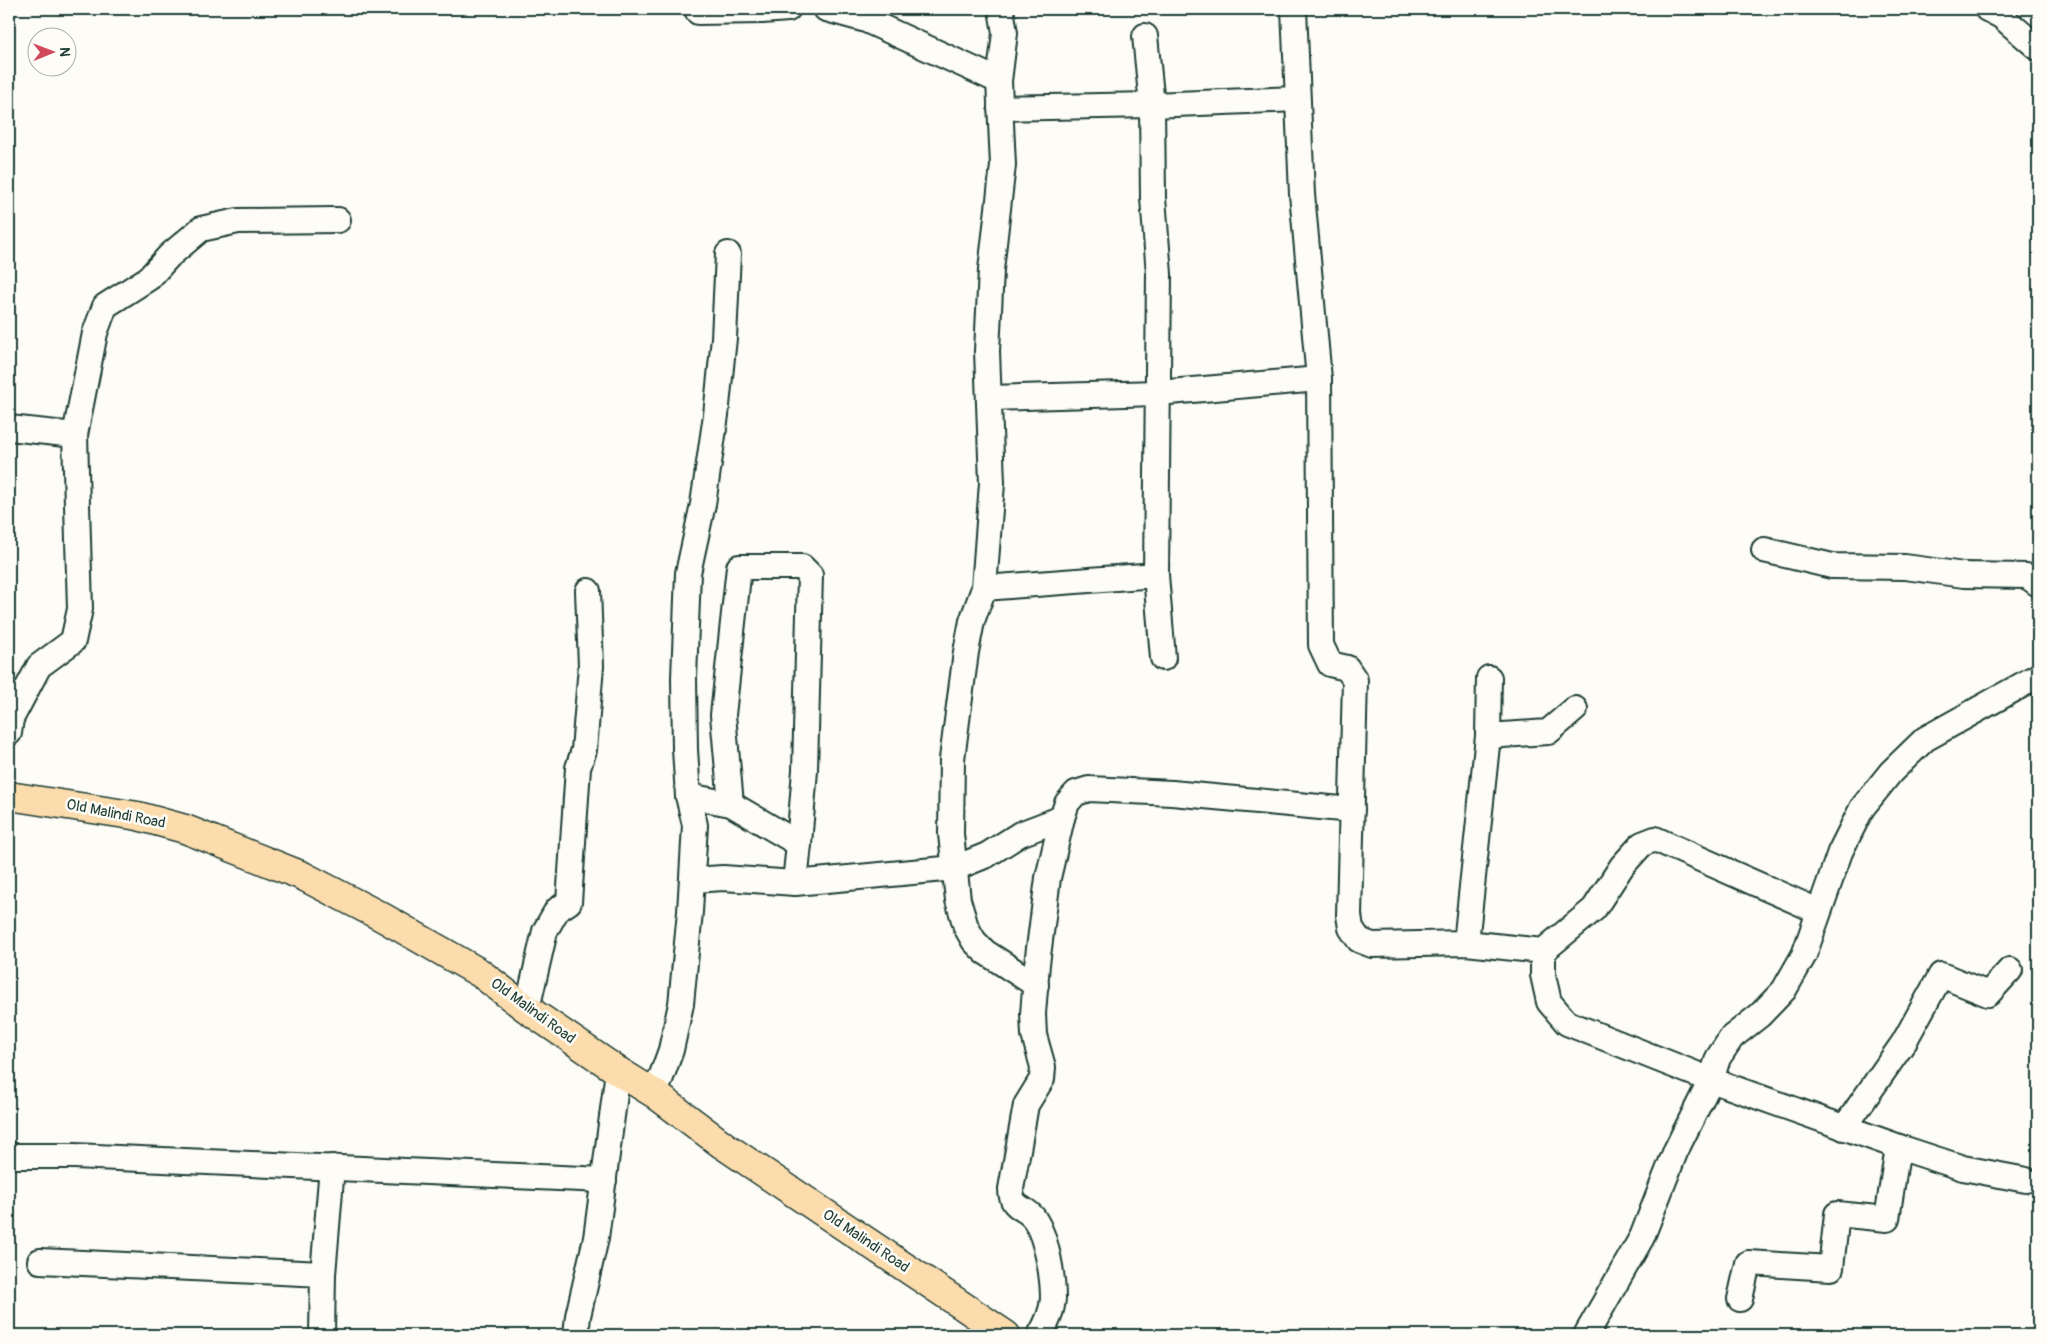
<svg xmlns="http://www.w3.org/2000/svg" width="2047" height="1344" viewBox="0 0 2047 1344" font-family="Pangolin,sans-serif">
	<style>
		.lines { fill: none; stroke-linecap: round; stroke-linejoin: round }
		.minor-casing { stroke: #1f3d34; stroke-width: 28 }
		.major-casing { stroke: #1f3d34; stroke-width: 31 }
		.minor { stroke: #fdfcf7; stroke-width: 24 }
		.major { stroke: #fcdcac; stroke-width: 28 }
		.labels { text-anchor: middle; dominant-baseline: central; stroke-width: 5; stroke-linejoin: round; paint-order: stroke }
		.street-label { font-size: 15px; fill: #1f3d34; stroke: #fdfcf7 }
	</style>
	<rect width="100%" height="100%" fill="#fdfcf7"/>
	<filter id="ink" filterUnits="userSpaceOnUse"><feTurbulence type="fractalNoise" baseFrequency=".02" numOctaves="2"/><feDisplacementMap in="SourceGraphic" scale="10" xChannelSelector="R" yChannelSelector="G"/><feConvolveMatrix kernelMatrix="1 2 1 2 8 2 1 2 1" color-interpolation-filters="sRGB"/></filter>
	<g filter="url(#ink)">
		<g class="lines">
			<g class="minor-casing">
				<g id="minor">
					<polyline points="826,9 866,20 999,81"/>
					<polyline points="1001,9 1005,33 999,81 1003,165 991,270 987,351 992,483 984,588 972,621 966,652 952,759 951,834 958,900 966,927 974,941 985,952 1036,985"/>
					<polyline points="1294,9 1302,194 1319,379 1321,645 1330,664 1347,668 1355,680 1349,915 1351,928 1359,940 1372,945 1466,943 1543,951 1594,909 1622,866 1642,844 1655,839 1818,911"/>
					<polyline points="1987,9 2001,16 2038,48"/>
					<polyline points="698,12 762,11 788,9"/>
					<polyline points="1145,36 1152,105 1153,198 1159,274 1156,575 1163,658"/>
					<polyline points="1000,108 1152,105 1297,99"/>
					<polyline points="989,398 1158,393 1319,379"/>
					<polyline points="9,428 75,435 80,609 73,641 39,666 11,719 9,733"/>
					<polyline points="75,435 95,333 105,306 149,278 169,256 201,229 238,221 338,220"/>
					<polyline points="1764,550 1832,566 1905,567 1964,575 2027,576 2038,584"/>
					<polyline points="984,588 1156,575"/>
					<polyline points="1488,736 1548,732 1575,709"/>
					<polyline points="688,796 731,804 799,844 795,883"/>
					<polyline points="731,804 723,715 739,567 802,567 810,575 805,770 799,844"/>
					<polyline points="693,880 723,878 795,883 955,868 987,855 1020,834 1062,818 1067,803 1076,793 1089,789 1172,793 1352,810"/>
					<polyline points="1466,943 1488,736 1489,678"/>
					<polyline points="1543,951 1543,975 1549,1002 1567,1023 1711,1080 1905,1149 1963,1168 2026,1180"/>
					<polyline points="527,1009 545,931 557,910 569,902 578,768 584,750 591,666 588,591"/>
					<polyline points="655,1094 671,1050 681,1004 690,912 695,825 688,796 685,749 684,678 688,573 703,504 716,415 724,338 728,254"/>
					<polyline points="1844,1128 1904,1042 1941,975 1988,994 2010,970"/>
					<polyline points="9,1156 74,1156 604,1180"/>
					<polyline points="40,1261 323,1274"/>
					<polyline points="1740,1299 1748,1263 1831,1268 1837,1214 1887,1219 1898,1147"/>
					<polyline points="322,1335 323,1274 332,1167"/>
					<polyline points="576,1335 578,1316 596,1238 618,1071"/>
					<path d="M1040 1335C1046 1325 1052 1311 1053 1299 1053 1277 1047 1239 1035 1220 1027 1206 1011 1211 1011 1189L1026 1105 1042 1079 1043 1067 1034 1035 1033 1014 1037 964 1048 878 1062 818"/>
					<polyline points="1586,1335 1642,1237 1676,1150 1711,1080 1718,1058 1732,1037 1760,1015 1784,990 1804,955 1840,852 1862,808 1891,772 1925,739 2038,676"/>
				</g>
			</g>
			<g class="major-casing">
				<polyline id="major" points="9,796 138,816 185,829 303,876 382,917 480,973 527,1009 618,1071 655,1094 723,1145 1006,1335"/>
			</g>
			<use href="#minor" class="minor"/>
			<use href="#major" class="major"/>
		</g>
	</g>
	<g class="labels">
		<g class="street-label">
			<text transform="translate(116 814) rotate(11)">Old Malindi Road</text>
			<text transform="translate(533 1011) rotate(36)">Old Malindi Road</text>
			<text transform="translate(866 1241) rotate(34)">Old Malindi Road</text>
		</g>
	</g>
	<rect width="2047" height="1344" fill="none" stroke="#fdfcf7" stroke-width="30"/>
	<rect x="15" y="15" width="2017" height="1314" fill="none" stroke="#1f3d34" stroke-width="2" filter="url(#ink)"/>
	<g transform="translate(52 52) rotate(89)"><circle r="24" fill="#fdfcf7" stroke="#a4b0a9"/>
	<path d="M0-4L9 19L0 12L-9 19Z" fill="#d1495b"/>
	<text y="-8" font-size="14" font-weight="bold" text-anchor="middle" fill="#1f3d34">N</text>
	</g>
</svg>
